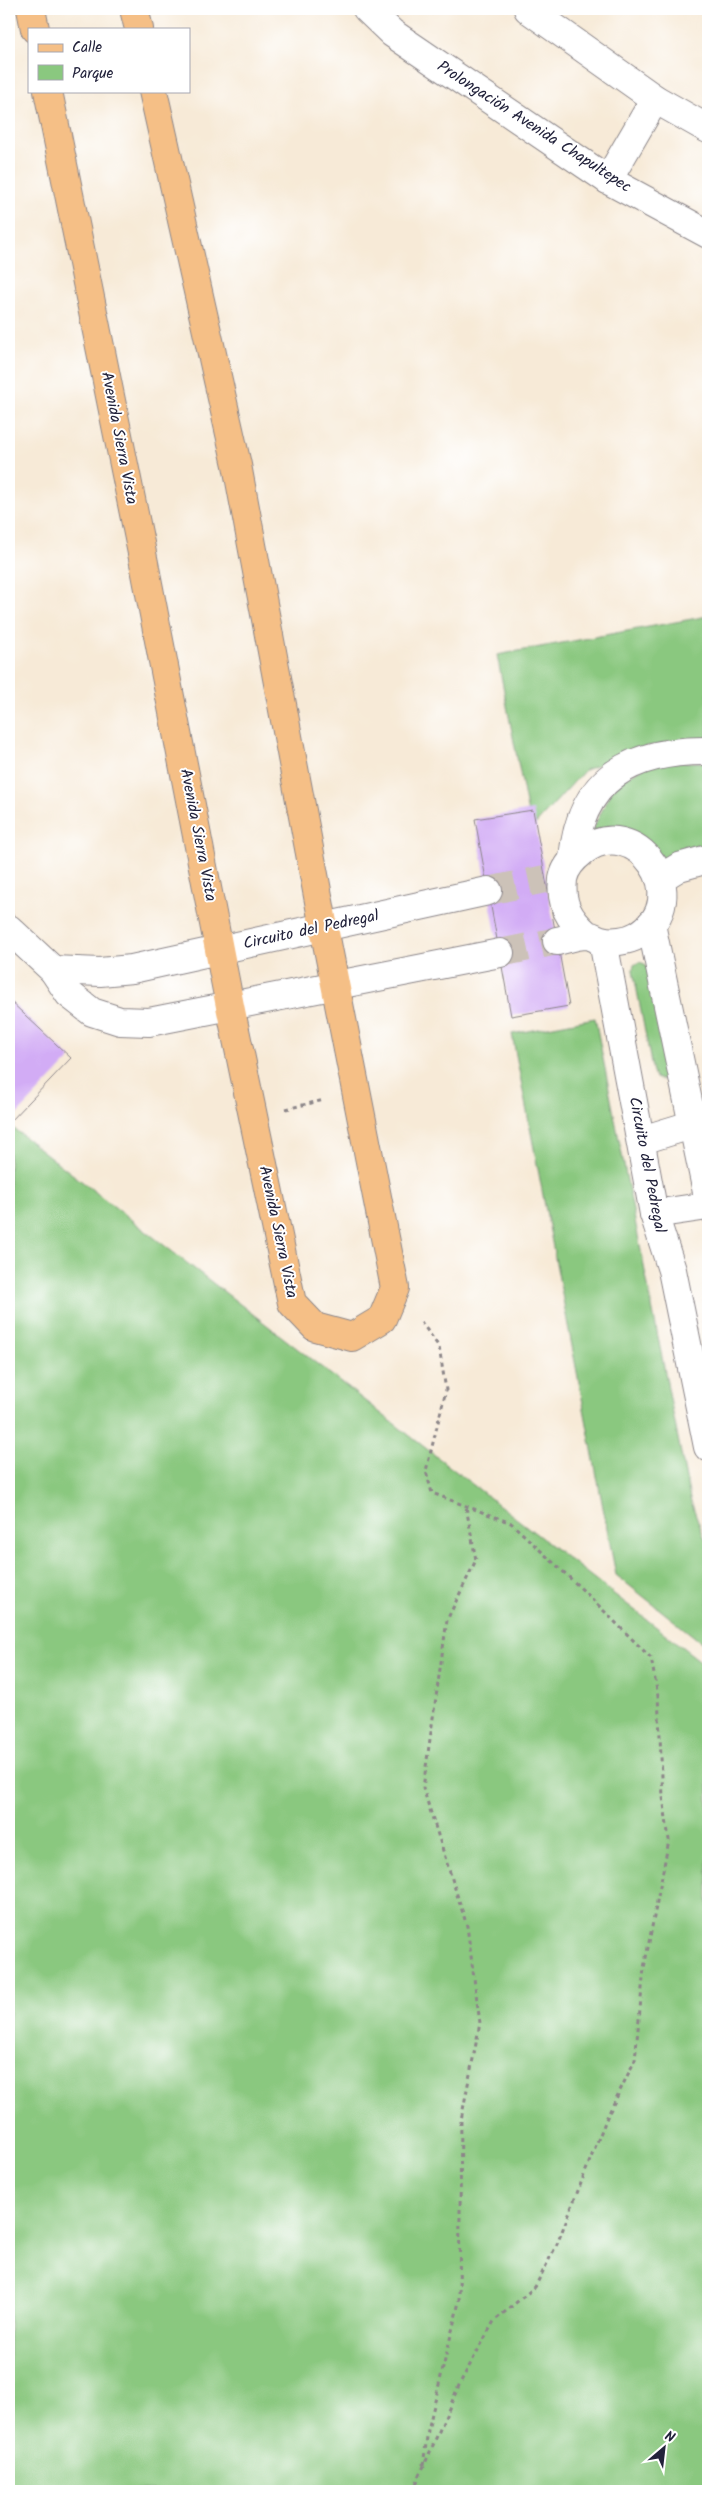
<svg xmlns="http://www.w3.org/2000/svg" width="717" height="2500" viewBox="0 0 717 2500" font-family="Kalam,sans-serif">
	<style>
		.green { fill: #8ac87f; stroke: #56755d }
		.building { fill: #d2acf5 }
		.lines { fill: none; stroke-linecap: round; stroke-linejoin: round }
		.minor-tunnel { stroke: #ccc2b8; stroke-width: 28; stroke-dasharray: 28 14; stroke-linecap: butt }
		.minor-casing { stroke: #8c8689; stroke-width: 30 }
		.major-casing { stroke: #8c8689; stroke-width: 30 }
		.path { stroke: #8c8689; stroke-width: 3; stroke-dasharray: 4 4; stroke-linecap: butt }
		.minor { stroke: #fff; stroke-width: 28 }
		.major { stroke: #f5bf86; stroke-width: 28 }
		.labels { text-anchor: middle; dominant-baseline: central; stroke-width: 4; stroke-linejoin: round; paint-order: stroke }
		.street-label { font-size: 16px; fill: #22223b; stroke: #fff }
	</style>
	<rect width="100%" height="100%" fill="#fff"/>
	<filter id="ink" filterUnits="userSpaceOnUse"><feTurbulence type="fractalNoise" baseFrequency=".02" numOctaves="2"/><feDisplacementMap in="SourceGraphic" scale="10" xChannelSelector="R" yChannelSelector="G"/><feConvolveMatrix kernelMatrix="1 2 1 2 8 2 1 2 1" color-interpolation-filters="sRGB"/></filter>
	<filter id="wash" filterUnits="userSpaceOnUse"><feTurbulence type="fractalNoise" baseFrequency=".0096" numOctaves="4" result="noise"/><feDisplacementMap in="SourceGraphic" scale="20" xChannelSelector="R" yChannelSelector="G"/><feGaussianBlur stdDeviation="1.12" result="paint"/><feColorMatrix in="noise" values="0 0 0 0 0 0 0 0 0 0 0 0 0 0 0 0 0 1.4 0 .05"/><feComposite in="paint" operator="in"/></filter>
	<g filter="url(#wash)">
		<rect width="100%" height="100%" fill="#f7ead7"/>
		<g class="green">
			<polygon points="708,616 708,738 648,746 585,770 531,829 497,655"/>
			<polygon points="654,762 708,762 708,853 670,867 659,855 583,848 616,783"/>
			<polygon points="639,962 645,964 648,969 668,1071 666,1077 661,1080 656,1078 653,1073 633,970 634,965"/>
			<polygon points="595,1018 690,1499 704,1537 708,1541 708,1633 701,1642 616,1575 512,1034"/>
			<polygon points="9,1125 708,1667 708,2491 9,2491"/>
		</g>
		<g id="blocks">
			<g class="building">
				<polygon points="533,810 569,1006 511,1016 475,819"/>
				<polygon points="9,1000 71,1058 9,1123"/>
			</g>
		</g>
	</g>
	<g filter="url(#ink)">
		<use href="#blocks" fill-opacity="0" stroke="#8c8689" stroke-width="1"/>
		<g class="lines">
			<g class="minor-tunnel">
				<polyline points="488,891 545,879"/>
				<polyline points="500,953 557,941"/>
			</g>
			<g class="minor-casing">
				<g id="minor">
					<polyline points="367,9 392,33 608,180 708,234"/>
					<polyline points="528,9 655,99 708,129"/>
					<polyline points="608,180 655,99"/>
					<path d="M573 859C580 778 632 750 708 751"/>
					<polyline points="661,878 679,867 708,859"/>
					<polyline points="651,924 708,1197"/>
					<polyline points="9,929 53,970 69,994 92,1012 120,1021 149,1022 500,953"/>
					<path d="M557 941C566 939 577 935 587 935 591 935 596 939 601 940 612 943 628 941 638 935 698 899 635 809 582 852 573 859 565 868 563 879 560 904 569 919 587 935"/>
					<polyline points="603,941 654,1214 672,1270 708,1447"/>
					<polyline points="53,970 100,972 132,969 488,891"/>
					<polyline points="642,1140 691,1125 707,1134"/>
					<polyline points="654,1214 708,1206"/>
				</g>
			</g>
			<g class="major-casing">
				<g id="major">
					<polyline points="31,9 35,29"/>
					<polyline points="134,9 139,29"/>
					<polyline points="48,91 144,563 230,1006 292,1303 315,1327 352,1337 382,1319 395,1288 324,928 237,465 153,91"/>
				</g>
			</g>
			<g class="path">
				<polyline points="286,1109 324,1100"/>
				<polyline points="423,2465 428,2430 459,2302 461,2120 480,2023 467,1926 423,1788 447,1620 476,1560 466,1507"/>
				<polyline points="413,2491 460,2383 494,2321 535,2287 557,2244 607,2117 635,2060 644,1968 669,1840 663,1797 658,1696 651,1658 586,1593 511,1523 432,1493 426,1471 446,1390 439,1347 419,1319"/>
			</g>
			<use href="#minor" class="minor"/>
			<use href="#major" class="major"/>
		</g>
	</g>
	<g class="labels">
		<g class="street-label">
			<text transform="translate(534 127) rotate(33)">Prolongación Avenida Chapultepec</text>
			<text transform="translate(119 438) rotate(79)">Avenida Sierra Vista</text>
			<text transform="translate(198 835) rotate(79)">Avenida Sierra Vista</text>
			<text transform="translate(311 930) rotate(-12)">Circuito del Pedregal</text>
			<text transform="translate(647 1165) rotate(79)">Circuito del Pedregal</text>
			<text transform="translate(278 1232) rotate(78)">Avenida Sierra Vista</text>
		</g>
	</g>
	<rect width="717" height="2500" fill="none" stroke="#fff" stroke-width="30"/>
	<rect x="28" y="28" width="162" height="65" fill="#ffffff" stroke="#a7a7b1"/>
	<rect x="38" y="44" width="25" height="8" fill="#f5bf86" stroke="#a7a7b1"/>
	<text x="72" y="52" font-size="15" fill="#22223b">Calle</text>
	<rect x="38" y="65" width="25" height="15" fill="#8ac87f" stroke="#a7a7b1"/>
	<text x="72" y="78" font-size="15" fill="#22223b">Parque</text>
	<g transform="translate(664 2448) rotate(28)" stroke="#ffffff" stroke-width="4" paint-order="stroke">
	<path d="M0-4L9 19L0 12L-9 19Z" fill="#22223b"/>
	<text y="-8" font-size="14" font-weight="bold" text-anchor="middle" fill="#22223b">N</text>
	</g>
</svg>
